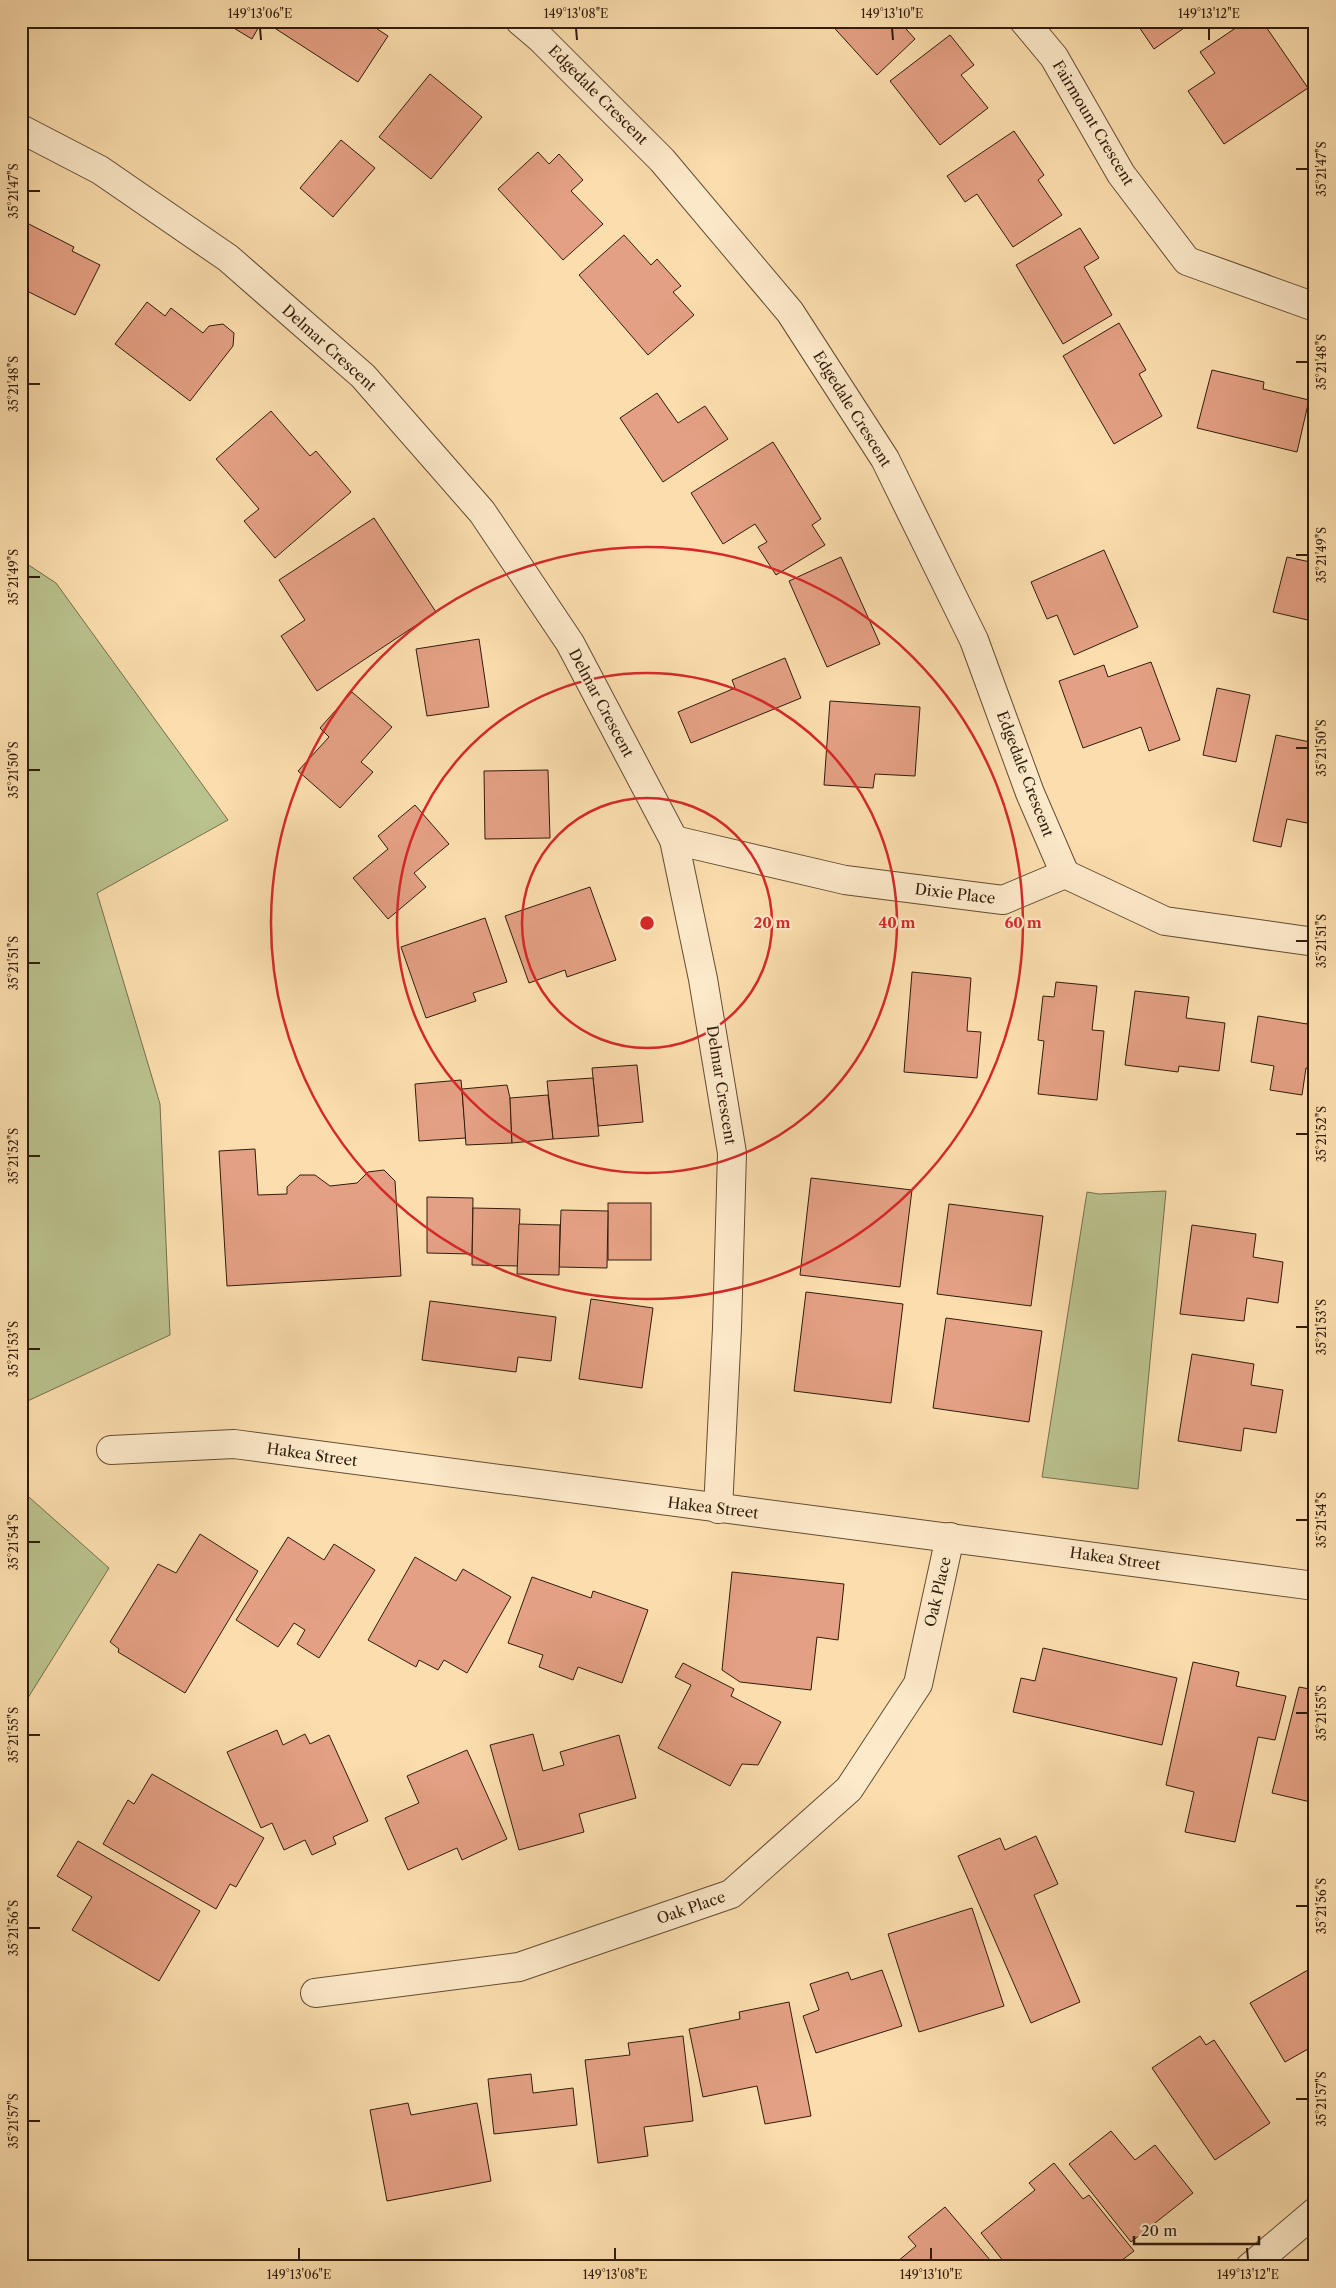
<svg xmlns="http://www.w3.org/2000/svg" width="1336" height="2288" font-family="'Libre Caslon Text',serif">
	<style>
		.green { fill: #bac28e; stroke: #756f4c }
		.building { fill: #e4a084; stroke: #301c0b }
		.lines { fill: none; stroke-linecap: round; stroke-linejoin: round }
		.street-casing { stroke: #634c34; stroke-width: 30 }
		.street { stroke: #fdeaca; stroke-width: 28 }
		.ticks { fill: none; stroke: #301c0b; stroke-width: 2 }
		.ring { fill: none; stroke: #d62828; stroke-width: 2.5 }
		.labels { text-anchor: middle; stroke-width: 4.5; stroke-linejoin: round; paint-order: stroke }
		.street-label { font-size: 15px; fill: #301c0b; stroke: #fdeaca }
		.centre { fill: #d62828; stroke: #fdeaca; stroke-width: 2.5 }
		.ring-label { font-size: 15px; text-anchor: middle; font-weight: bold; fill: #d62828; stroke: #fdeaca; stroke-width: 4.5; stroke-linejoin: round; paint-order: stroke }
		.neatline { fill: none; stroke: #301c0b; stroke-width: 2 }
		.ticks-label { font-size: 12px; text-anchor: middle; fill: #301c0b }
	</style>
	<rect width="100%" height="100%" fill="#fcdeae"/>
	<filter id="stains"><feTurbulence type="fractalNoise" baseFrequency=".004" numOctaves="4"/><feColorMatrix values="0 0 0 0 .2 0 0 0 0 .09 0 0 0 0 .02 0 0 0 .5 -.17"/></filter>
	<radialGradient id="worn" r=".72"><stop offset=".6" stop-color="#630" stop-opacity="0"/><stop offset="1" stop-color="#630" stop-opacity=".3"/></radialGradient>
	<g class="green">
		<polygon points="21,560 56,583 228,820 97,893 160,1104 170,1335 21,1404"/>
		<polygon points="1166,1191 1138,1489 1042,1477 1087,1192 1099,1194"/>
		<polygon points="21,1490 109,1568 21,1709"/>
	</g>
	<g class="building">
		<polygon points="222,21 262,21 252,39"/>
		<polygon points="277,21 365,21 388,36 358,82 273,27"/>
		<polygon points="603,21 618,21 611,29"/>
		<polygon points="828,21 899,21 915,39 877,75"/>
		<polygon points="1135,21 1194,21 1154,49"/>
		<polygon points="1246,21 1262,21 1308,88 1224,144 1188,91 1215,73 1200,52"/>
		<polygon points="950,35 974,65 961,75 988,108 940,145 890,81"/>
		<polygon points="430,74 482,117 431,179 379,137"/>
		<polygon points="1014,131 1044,175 1038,180 1062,215 1013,247 977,194 965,202 947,176"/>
		<polygon points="341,140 375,168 333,217 300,188"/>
		<polygon points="538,152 549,164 559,154 583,180 571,191 603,224 563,260 498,189"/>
		<polygon points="23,221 74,247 72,251 100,265 75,315 21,288 21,225"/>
		<polygon points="1080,228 1099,258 1084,267 1112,315 1063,344 1016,265"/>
		<polygon points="624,235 651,265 657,259 681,286 673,292 694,315 648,355 579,275"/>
		<polygon points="147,302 165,316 171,308 203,333 209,326 223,324 234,333 233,346 190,401 115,344"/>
		<polygon points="1119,323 1146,370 1139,374 1162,416 1114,444 1063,356"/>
		<polygon points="1212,370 1264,382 1263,389 1309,400 1297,452 1197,428"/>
		<polygon points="657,393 678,423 705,406 728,439 663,482 620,418"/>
		<polygon points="271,411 310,456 316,451 351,492 275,558 244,521 259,509 216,459"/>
		<polygon points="773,442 821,519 812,525 825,545 776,575 758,547 767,542 755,524 723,544 691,493"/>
		<polygon points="374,518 436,612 317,691 281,636 305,620 279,580"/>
		<polygon points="1104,550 1138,627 1074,655 1057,615 1047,619 1031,582"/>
		<polygon points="841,557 880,644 827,667 789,581"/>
		<polygon points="1287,557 1315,563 1315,609 1312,621 1273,612"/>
		<polygon points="479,639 489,707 427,716 416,649"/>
		<polygon points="785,658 801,698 691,743 678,712 735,688 732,680"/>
		<polygon points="1151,662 1180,740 1149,751 1141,727 1083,748 1059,681 1104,665 1108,677"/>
		<polygon points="1217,688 1250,695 1236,762 1203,755"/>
		<polygon points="352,692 392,727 361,762 373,772 340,808 298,771 329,737 320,728"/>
		<polygon points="830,701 920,707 915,776 875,774 873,788 824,785"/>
		<polygon points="1276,735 1315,743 1315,813 1312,824 1287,819 1281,847 1253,841"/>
		<polygon points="548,770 550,838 485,839 484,771"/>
		<polygon points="415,805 449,844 414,873 426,887 388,919 353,878 388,849 378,836"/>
		<polygon points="590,887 616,960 567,977 565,970 529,983 505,916"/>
		<polygon points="485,918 507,982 473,993 476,1001 426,1018 401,947"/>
		<polygon points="912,972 971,978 967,1031 981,1032 977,1078 904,1072"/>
		<polygon points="1056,982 1097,986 1092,1030 1104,1031 1097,1100 1038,1094 1044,1041 1038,1040 1043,996 1054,997"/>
		<polygon points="1135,991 1189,997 1186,1018 1225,1023 1219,1071 1179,1066 1178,1072 1125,1065"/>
		<polygon points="1309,1014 1315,1015 1315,1069 1306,1068 1302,1095 1270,1090 1274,1066 1251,1062 1258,1016 1307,1024"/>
		<polygon points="637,1065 643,1122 598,1126 592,1068"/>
		<polygon points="593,1078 599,1136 553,1139 547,1081"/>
		<polygon points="461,1080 466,1138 419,1141 415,1084"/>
		<polygon points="507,1085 510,1098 512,1143 466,1145 462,1089"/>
		<polygon points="548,1095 553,1139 512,1143 510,1098"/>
		<polygon points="255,1149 258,1195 287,1194 287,1187 300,1175 315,1175 330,1186 357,1183 368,1172 384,1170 395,1181 401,1276 227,1286 219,1151"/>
		<polygon points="811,1178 912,1190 900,1287 800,1275"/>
		<polygon points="427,1197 473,1198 472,1254 427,1253"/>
		<rect x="608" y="1203" width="43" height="57"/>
		<polygon points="949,1204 1043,1216 1031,1306 937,1294"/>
		<polygon points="473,1208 520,1209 518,1266 472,1265"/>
		<polygon points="561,1210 608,1211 607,1268 559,1267"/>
		<polygon points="519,1224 560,1225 559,1275 517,1274"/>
		<polygon points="1192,1225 1256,1234 1253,1257 1283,1262 1278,1303 1247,1298 1244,1321 1180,1314"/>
		<polygon points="806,1292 903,1304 891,1403 794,1391"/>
		<polygon points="591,1299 653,1308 642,1388 579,1379"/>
		<polygon points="430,1301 556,1317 551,1361 518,1357 516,1372 422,1360"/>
		<polygon points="946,1318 1042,1331 1029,1422 933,1408"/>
		<polygon points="1192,1354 1254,1364 1251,1385 1283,1390 1276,1433 1244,1428 1241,1451 1178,1441"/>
		<polygon points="200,1534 258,1571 185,1693 118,1652 119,1649 110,1642 158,1564 176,1573"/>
		<polygon points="288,1537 324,1560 334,1544 375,1570 319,1658 297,1644 305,1630 294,1623 278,1647 236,1620"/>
		<polygon points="415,1557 456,1581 463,1569 511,1597 467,1673 444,1660 438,1670 419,1660 416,1667 368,1640"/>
		<polygon points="732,1572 844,1584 838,1640 817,1637 811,1690 740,1682 722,1670"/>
		<polygon points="532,1577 591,1598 593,1591 648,1610 622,1683 578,1667 573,1680 539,1667 543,1655 508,1643"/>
		<polygon points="1043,1648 1177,1678 1162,1745 1013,1712 1021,1678 1035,1681"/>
		<polygon points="1193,1662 1239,1672 1236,1686 1286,1696 1275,1740 1258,1737 1235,1842 1185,1832 1194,1792 1166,1785"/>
		<polygon points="683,1663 734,1689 731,1696 781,1722 758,1765 742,1764 730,1786 658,1748 691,1685 675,1677"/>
		<polygon points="1299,1687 1315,1690 1315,1803 1272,1793"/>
		<polygon points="277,1730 283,1745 305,1734 310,1744 329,1735 368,1821 333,1837 336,1844 312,1855 305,1840 284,1850 272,1823 261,1828 227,1752"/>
		<polygon points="533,1734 543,1771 564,1765 560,1752 619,1735 636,1798 579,1814 584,1832 519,1850 490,1745"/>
		<polygon points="467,1750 507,1839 462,1860 457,1848 408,1870 385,1818 419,1803 407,1776"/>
		<polygon points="152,1774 264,1838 236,1887 230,1884 216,1909 103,1844 128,1800 134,1804"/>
		<polygon points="1036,1836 1058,1884 1034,1895 1080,2002 1031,2023 958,1856 1000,1838 1005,1850"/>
		<polygon points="78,1841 200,1911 159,1981 72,1930 92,1897 57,1876"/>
		<polygon points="972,1908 1004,2006 919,2032 888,1934"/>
		<polygon points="1315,1966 1315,2045 1285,2062 1250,2003"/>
		<polygon points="882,1970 902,2026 816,2053 803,2016 819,2010 810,1984 848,1972 851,1980"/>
		<polygon points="789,2002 811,2116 765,2124 757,2086 703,2097 689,2029 740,2019 739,2012"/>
		<polygon points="683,2036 693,2121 644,2127 648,2156 598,2163 585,2060 630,2055 628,2043"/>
		<polygon points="1200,2036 1206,2045 1214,2040 1270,2123 1215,2160 1152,2068"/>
		<polygon points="531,2074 533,2093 573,2088 577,2125 494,2134 488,2079"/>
		<polygon points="408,2103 411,2115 477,2103 491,2181 387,2201 370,2110"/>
		<polygon points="1111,2131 1135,2160 1155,2145 1193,2193 1131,2242 1069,2164"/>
		<polygon points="1054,2163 1083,2199 1089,2195 1134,2251 1113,2267 1008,2267 981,2233 1035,2190 1029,2183"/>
		<polygon points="945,2207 996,2267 891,2267 916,2246 908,2237"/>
	</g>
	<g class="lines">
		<defs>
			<g id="street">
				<polyline points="520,21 540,38 662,160 790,312 885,459 974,640 1030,793 1065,874"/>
				<polyline points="1024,21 1054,57 1121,174 1187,261 1315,307"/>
				<polyline points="21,129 100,170 228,258 363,376 482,512 570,643 674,840 703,979 732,1153 727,1328 718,1509"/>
				<polyline points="674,840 845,880 1003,900 1065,874 1165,921 1315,942"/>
				<polyline points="111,1450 234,1444 1315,1586"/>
				<polyline points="315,1993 519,1967 731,1894 849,1789 918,1684 950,1537"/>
				<polyline points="1250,2267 1315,2212"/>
			</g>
		</defs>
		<use href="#street" class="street-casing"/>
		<use href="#street" class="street"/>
	</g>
	<path class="ticks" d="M 260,28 L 261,40M 576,28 L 577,40M 892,28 L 893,40M 1209,28 L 1209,40M 1296,169 L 1308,169M 28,191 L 40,191M 1296,362 L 1308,362M 28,384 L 40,384M 1296,555 L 1308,555M 28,577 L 40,577M 1296,748 L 1308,748M 28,770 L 40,770M 1296,941 L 1308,941M 28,963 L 40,963M 1296,1134 L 1308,1134M 28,1156 L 40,1156M 1296,1327 L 1308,1327M 28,1349 L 40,1349M 1296,1520 L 1308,1520M 28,1542 L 40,1542M 1296,1713 L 1308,1713M 28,1735 L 40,1735M 1296,1906 L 1308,1906M 28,1928 L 40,1928M 1296,2099 L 1308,2099M 28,2121 L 40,2121M 299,2248 L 299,2260M 615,2248 L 615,2260M 931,2248 L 931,2260M 1247,2248 L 1248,2260"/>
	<g class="ring">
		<circle cx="647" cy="923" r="125"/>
		<circle cx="647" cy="923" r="250"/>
		<circle cx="647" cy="923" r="376"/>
	</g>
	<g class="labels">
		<g class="street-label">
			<text transform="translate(598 95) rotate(45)" y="5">Edgedale Crescent</text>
			<text transform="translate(1093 123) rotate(59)" y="5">Fairmount Crescent</text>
			<text transform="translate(329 348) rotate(42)" y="5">Delmar Crescent</text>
			<text transform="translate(852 409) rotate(58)" y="5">Edgedale Crescent</text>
			<text transform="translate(601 703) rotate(62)" y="5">Delmar Crescent</text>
			<text transform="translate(1025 774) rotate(69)" y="5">Edgedale Crescent</text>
			<text transform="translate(955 894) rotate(7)" y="5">Dixie Place</text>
			<text transform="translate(721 1085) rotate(81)" y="5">Delmar Crescent</text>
			<text transform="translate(312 1455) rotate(8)" y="5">Hakea Street</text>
			<text transform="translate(713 1508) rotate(7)" y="5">Hakea Street</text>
			<text transform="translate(1115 1559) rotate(8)" y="5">Hakea Street</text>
			<text transform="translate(938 1592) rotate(-77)" y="5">Oak Place</text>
			<text transform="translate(691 1908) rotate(-19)" y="5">Oak Place</text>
		</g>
	</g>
	<circle cx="647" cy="923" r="8" class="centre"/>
	<g class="ring-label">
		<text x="772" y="928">20 m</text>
		<text x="897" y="928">40 m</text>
		<text x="1023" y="928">60 m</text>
	</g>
	<rect width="1336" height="2288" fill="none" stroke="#fcdeae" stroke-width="55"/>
	<path d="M1134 2236v8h125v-8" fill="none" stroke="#301c0b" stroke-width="2.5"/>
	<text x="1141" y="2236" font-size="15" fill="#301c0b" stroke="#fdeaca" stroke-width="4" paint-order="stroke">20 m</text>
	<rect x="28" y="28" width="1280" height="2232" class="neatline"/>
	<g class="ticks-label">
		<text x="260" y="18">149°13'06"E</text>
		<text x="576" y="18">149°13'08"E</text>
		<text x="892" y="18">149°13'10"E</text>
		<text x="1209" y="18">149°13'12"E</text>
		<text transform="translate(1322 169) rotate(-90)" y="4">35°21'47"S</text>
		<text transform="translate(14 191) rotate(-90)" y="4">35°21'47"S</text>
		<text transform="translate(1322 362) rotate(-90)" y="4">35°21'48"S</text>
		<text transform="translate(14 384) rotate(-90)" y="4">35°21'48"S</text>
		<text transform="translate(1322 555) rotate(-90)" y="4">35°21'49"S</text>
		<text transform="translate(14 577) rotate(-90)" y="4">35°21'49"S</text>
		<text transform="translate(1322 748) rotate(-90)" y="4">35°21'50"S</text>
		<text transform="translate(14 770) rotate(-90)" y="4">35°21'50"S</text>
		<text transform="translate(1322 941) rotate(-90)" y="4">35°21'51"S</text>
		<text transform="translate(14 963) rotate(-90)" y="4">35°21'51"S</text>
		<text transform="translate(1322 1134) rotate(-90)" y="4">35°21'52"S</text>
		<text transform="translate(14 1156) rotate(-90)" y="4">35°21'52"S</text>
		<text transform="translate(1322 1327) rotate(-90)" y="4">35°21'53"S</text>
		<text transform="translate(14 1349) rotate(-90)" y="4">35°21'53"S</text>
		<text transform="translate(1322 1520) rotate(-90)" y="4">35°21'54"S</text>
		<text transform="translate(14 1542) rotate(-90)" y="4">35°21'54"S</text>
		<text transform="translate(1322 1713) rotate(-90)" y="4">35°21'55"S</text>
		<text transform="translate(14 1735) rotate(-90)" y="4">35°21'55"S</text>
		<text transform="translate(1322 1906) rotate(-90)" y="4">35°21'56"S</text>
		<text transform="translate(14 1928) rotate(-90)" y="4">35°21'56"S</text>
		<text transform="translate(1322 2099) rotate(-90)" y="4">35°21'57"S</text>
		<text transform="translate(14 2121) rotate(-90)" y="4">35°21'57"S</text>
		<text x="299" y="2279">149°13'06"E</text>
		<text x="615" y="2279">149°13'08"E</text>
		<text x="931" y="2279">149°13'10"E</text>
		<text x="1248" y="2279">149°13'12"E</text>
	</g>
	<rect width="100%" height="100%" filter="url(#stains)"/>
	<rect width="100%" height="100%" fill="url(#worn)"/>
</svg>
